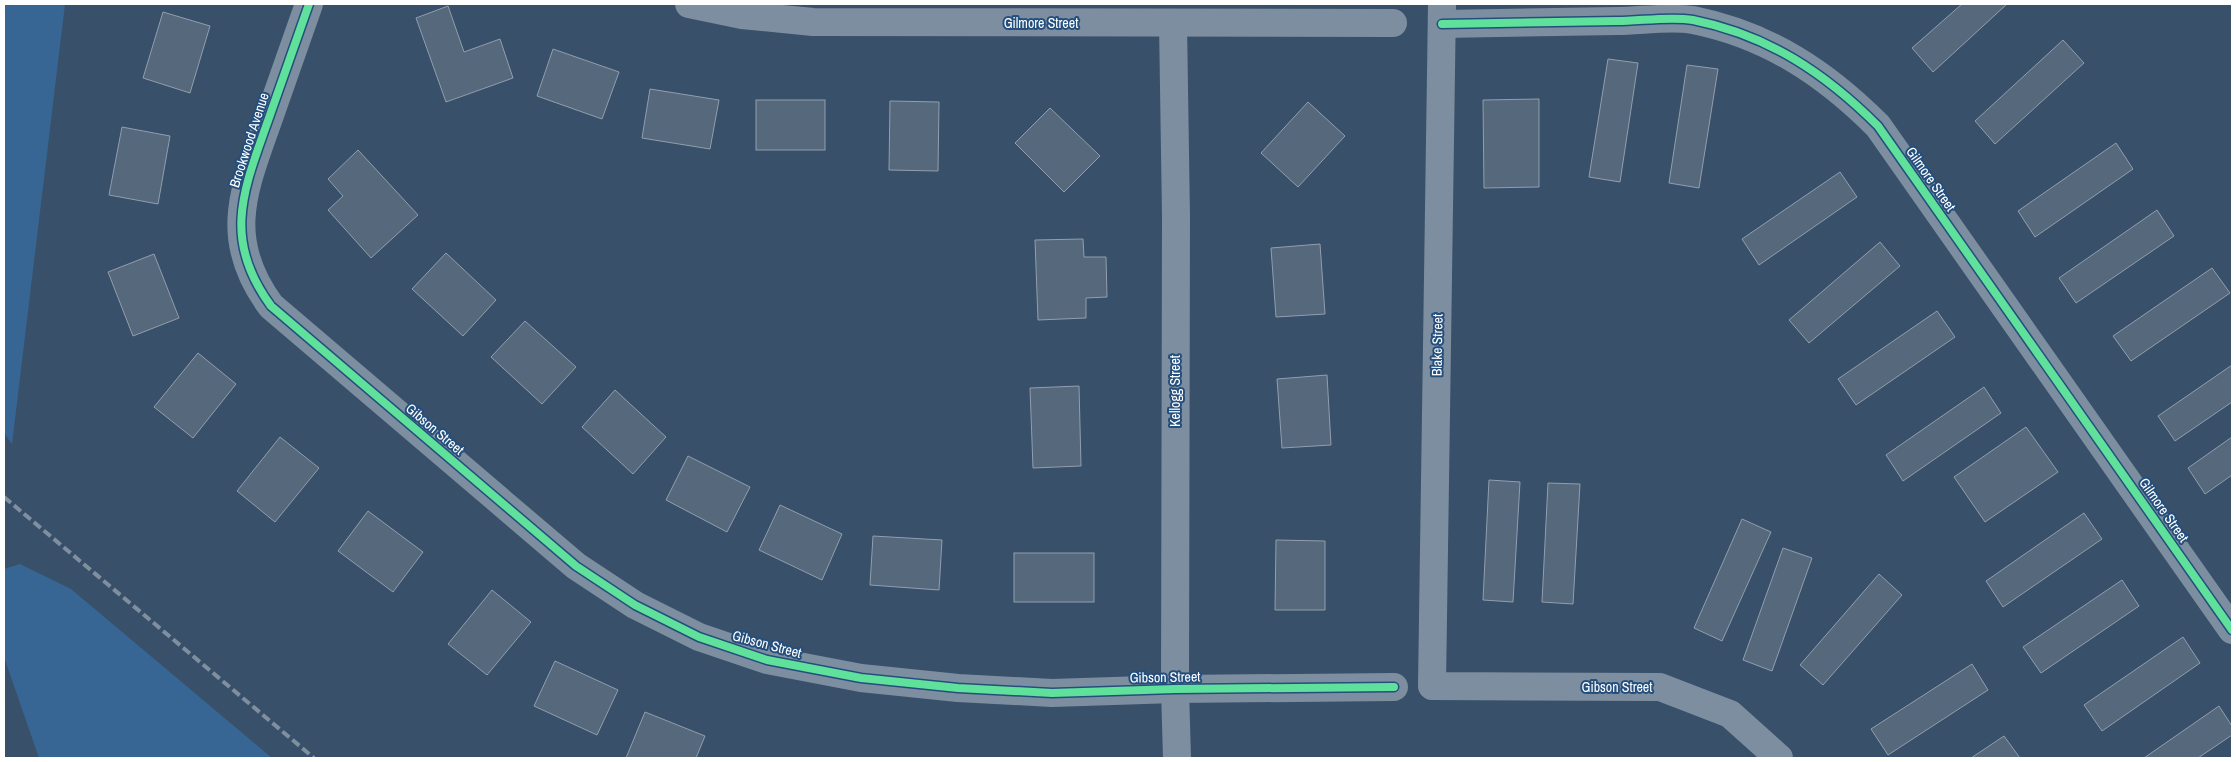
<svg xmlns="http://www.w3.org/2000/svg" width="2236" height="762" font-family="'Archivo Narrow',sans-serif">
	<style>
		.green { fill: #386694 }
		.building { fill: #55687c; stroke: #919fae }
		.lines { fill: none; stroke-linecap: round; stroke-linejoin: round }
		.minor { stroke: #7d8ea0; stroke-width: 28 }
		.rail { stroke: #7f8f9f; stroke-width: 4; stroke-dasharray: 9 4; stroke-linecap: butt }
		.cycleway-casing { stroke: #244f7d; stroke-width: 11 }
		.cycleway { stroke: #60e19b; stroke-width: 8 }
		.labels { text-anchor: middle; stroke-width: 4; stroke-linejoin: round; paint-order: stroke }
		.street-label { font-size: 14px; fill: #fff; stroke: #244f7d }
	</style>
	<rect width="100%" height="100%" fill="#385069"/>
	<g class="green">
		<polygon points="4,4 65,4 12,444 4,433"/>
		<polygon points="20,564 71,589 272,758 39,758 4,657 4,569"/>
	</g>
	<g class="building">
		<polygon points="1962,4 2007,4 1933,72 1912,48"/>
		<polygon points="448,6 464,52 500,39 513,78 446,102 416,18"/>
		<polygon points="163,12 210,26 190,93 143,78"/>
		<polygon points="2063,40 2084,63 1995,144 1975,121"/>
		<polygon points="553,49 619,72 602,119 537,96"/>
		<polygon points="1608,59 1638,63 1620,182 1589,177"/>
		<polygon points="1687,65 1718,69 1699,188 1669,183"/>
		<polygon points="650,89 719,100 710,149 642,138"/>
		<polygon points="1539,99 1539,187 1484,188 1483,100"/>
		<rect x="756" y="100" width="69" height="50"/>
		<polygon points="890,101 939,102 938,171 889,170"/>
		<polygon points="1308,102 1345,136 1298,187 1261,153"/>
		<polygon points="1050,108 1100,156 1064,192 1015,143"/>
		<polygon points="122,127 170,136 158,204 109,195"/>
		<polygon points="2116,143 2133,169 2035,237 2018,211"/>
		<polygon points="358,150 418,215 371,258 328,210 343,196 328,179"/>
		<polygon points="1840,172 1857,197 1759,265 1742,239"/>
		<polygon points="2157,210 2174,236 2076,303 2059,278"/>
		<polygon points="1083,239 1084,257 1106,257 1107,297 1086,298 1086,318 1038,320 1035,240"/>
		<polygon points="1880,242 1900,266 1809,343 1789,320"/>
		<polygon points="1320,244 1325,314 1276,317 1271,248"/>
		<polygon points="446,253 496,300 463,336 412,289"/>
		<polygon points="154,254 179,318 133,336 108,272"/>
		<polygon points="2212,268 2230,293 2131,361 2113,336"/>
		<polygon points="1937,311 1955,337 1856,405 1838,379"/>
		<polygon points="525,321 576,367 542,404 491,357"/>
		<polygon points="198,353 236,384 193,438 154,407"/>
		<polygon points="2232,365 2232,402 2175,441 2158,416"/>
		<polygon points="1327,375 1331,445 1282,448 1277,379"/>
		<polygon points="1079,386 1081,466 1033,468 1030,388"/>
		<polygon points="1984,387 2001,413 1903,481 1886,455"/>
		<polygon points="615,390 666,437 633,474 582,427"/>
		<polygon points="2026,427 2058,472 1985,522 1954,477"/>
		<polygon points="280,437 319,468 275,522 237,491"/>
		<polygon points="2232,437 2232,475 2205,494 2188,468"/>
		<polygon points="688,456 750,487 727,532 666,500"/>
		<polygon points="1489,480 1520,482 1513,602 1483,600"/>
		<polygon points="1548,483 1580,484 1573,604 1542,602"/>
		<polygon points="780,505 842,534 822,580 759,550"/>
		<polygon points="368,511 423,552 393,592 338,551"/>
		<polygon points="2084,513 2102,539 2003,607 1986,581"/>
		<polygon points="1742,519 1771,532 1722,641 1694,628"/>
		<polygon points="873,536 942,540 939,590 870,585"/>
		<polygon points="1276,540 1325,541 1325,610 1275,610"/>
		<polygon points="1783,548 1812,558 1772,671 1743,660"/>
		<rect x="1014" y="553" width="80" height="49"/>
		<polygon points="1879,574 1902,595 1823,685 1800,665"/>
		<polygon points="2122,580 2139,606 2041,673 2023,647"/>
		<polygon points="492,590 531,622 487,675 448,644"/>
		<polygon points="2183,637 2200,663 2102,731 2084,705"/>
		<polygon points="555,661 618,690 597,735 534,706"/>
		<polygon points="1972,664 1988,690 1888,755 1871,729"/>
		<polygon points="2219,706 2232,726 2232,735 2198,758 2144,758"/>
		<polygon points="645,712 705,736 696,758 626,758"/>
		<polygon points="2004,736 2020,758 1971,758"/>
	</g>
	<g class="lines">
		<g class="minor">
			<path d="M 309,4 C 296,41 283,78 270,115 C 245,187 220,237 271,306 L 576,566 L 635,605 L 699,637 L 767,660 L 861,678 L 958,688 L 1052,693 L 1175,689 L 1394,687"/>
			<polyline points="689,4 742,15 813,22 1393,23"/>
			<polyline points="1442,4 1432,686 1660,687 1730,714 1779,758"/>
			<polyline points="1173,23 1176,217 1175,689 1177,758"/>
			<path d="M 1442,24 C 1500,23 1558,22 1617,21 C 1640,21 1671,16 1693,20 C 1768,35 1825,73 1878,126 L 2232,630"/>
		</g>
		<polyline class="rail" points="4,497 314,758"/>
		<defs>
			<g id="cycleway">
				<path d="M 309,4 C 296,41 283,78 270,115 C 245,187 220,237 271,306 L 576,566 L 635,605 L 699,637 L 767,660 L 861,678 L 958,688 L 1052,693 L 1175,689 L 1394,687"/>
				<path d="M 1442,24 C 1500,23 1558,22 1617,21 C 1640,21 1671,16 1693,20 C 1768,35 1825,73 1878,126 L 2232,630"/>
			</g>
		</defs>
		<use href="#cycleway" class="cycleway-casing"/>
		<use href="#cycleway" class="cycleway"/>
	</g>
	<g class="labels">
		<g class="street-label">
			<text x="1041" y="28">Gilmore Street</text>
			<text transform="translate(249 140) rotate(-72)" y="5">Brookwood Avenue</text>
			<text transform="translate(1931 179) rotate(55)" y="5">Gilmore Street</text>
			<text transform="translate(1437 345) rotate(-89)" y="5">Blake Street</text>
			<text transform="translate(1175 391) rotate(-90)" y="5">Kellogg Street</text>
			<text transform="translate(435 429) rotate(40)" y="5">Gibson Street</text>
			<text transform="translate(2164 510) rotate(55)" y="5">Gilmore Street</text>
			<text transform="translate(767 644) rotate(15)" y="5">Gibson Street</text>
			<text transform="translate(1165 677) rotate(-1)" y="5">Gibson Street</text>
			<text x="1617" y="692">Gibson Street</text>
		</g>
	</g>
	<rect width="2236" height="762" fill="none" stroke="#ffffff" stroke-width="10"/>
</svg>
